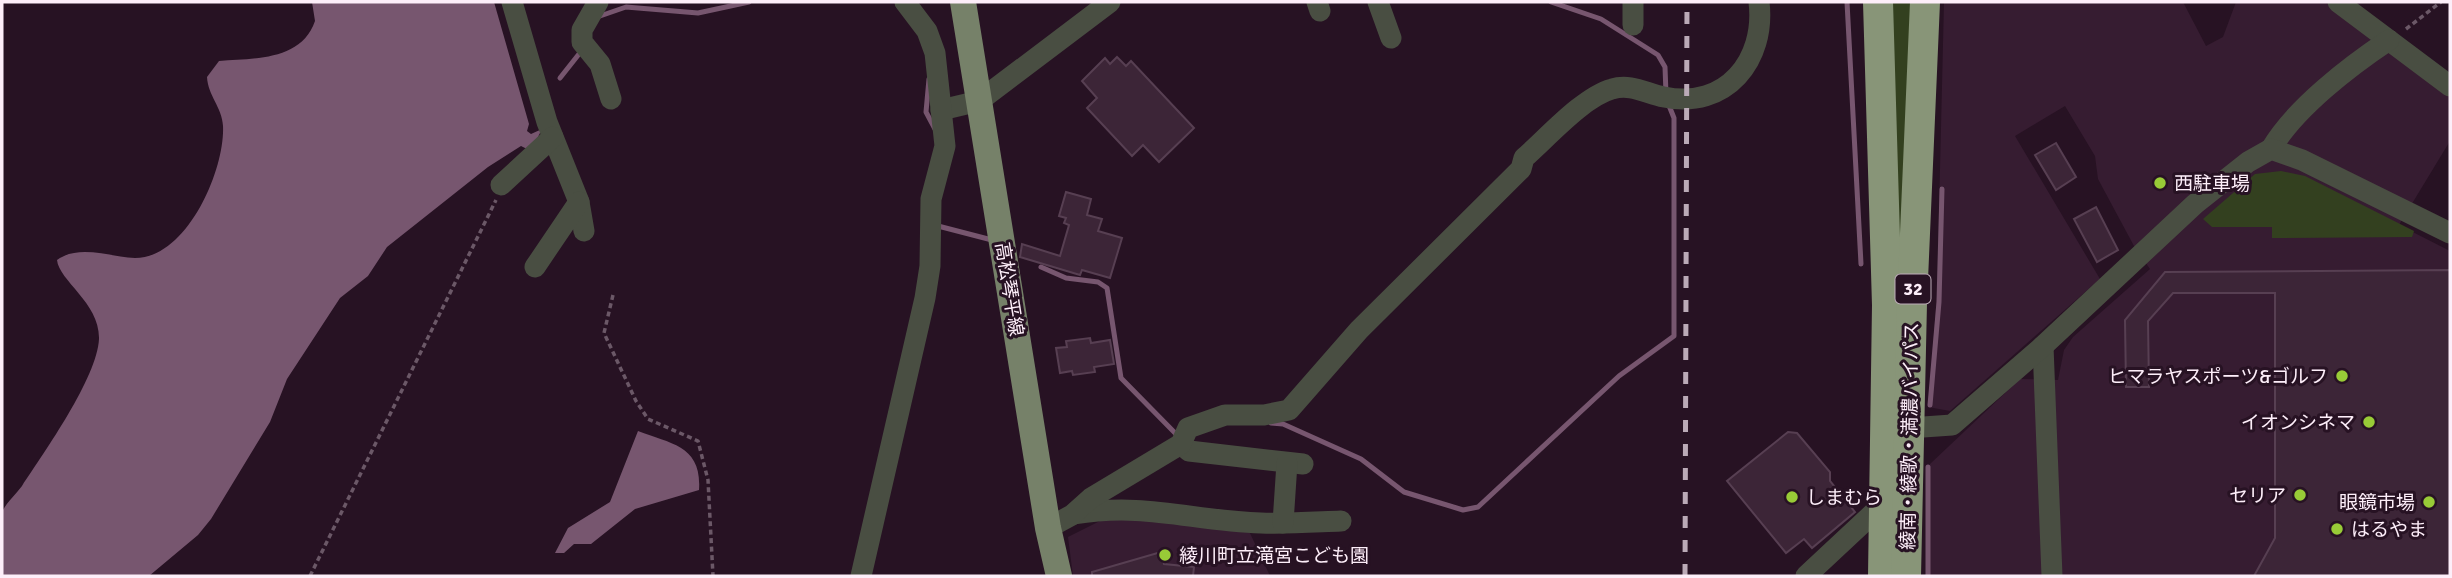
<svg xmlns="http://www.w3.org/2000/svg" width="2452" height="578" font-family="Signika,'Noto Sans JP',sans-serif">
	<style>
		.built { fill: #361c31 }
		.green { fill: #33401f }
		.water { fill: #77566f }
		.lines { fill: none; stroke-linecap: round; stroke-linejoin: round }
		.stream { stroke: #77566f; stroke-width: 5 }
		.building { fill: #3c2537; stroke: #573f52; stroke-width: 2 }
		.path { stroke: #6b5867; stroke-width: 3.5; stroke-dasharray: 5 3.5; stroke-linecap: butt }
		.minor { stroke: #494e42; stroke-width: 21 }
		.major { stroke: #768169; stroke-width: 26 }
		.highway { stroke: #889578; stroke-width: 30 }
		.rail { stroke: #bbaab7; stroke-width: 5; stroke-dasharray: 12 12; stroke-linecap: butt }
		.poi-dot { fill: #98cb37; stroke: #271223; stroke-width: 2.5 }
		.labels { text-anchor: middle; stroke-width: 6; stroke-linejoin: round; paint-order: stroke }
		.shield { fill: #271223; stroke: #bdacb9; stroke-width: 2 }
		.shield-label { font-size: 18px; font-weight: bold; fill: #fdeef9 }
		.poi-label { font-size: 19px; fill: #fdeef9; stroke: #271223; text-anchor: start }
		.street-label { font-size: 19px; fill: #fdeef9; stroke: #271223 }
	</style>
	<rect width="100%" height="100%" fill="#271223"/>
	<g class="built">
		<polygon points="1944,2 2183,2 2206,46 2223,37 2236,2 2325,2 2450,94 2450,141 2399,225 2450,251 2450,576 1930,576 1930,464 2020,379 2058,380 2064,350 2073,337 2150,269 2134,246 2098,179 2095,156 2065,106 2015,136 2100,279 1950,411 1928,407 1937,295"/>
		<polygon points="1104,519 1146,520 1249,531 1270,576 1073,576 1068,537"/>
	</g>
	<g class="green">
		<polygon points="1887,2 1915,2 1899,414"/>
		<polygon points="2281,171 2305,176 2414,231 2412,237 2272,238 2272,227 2212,227 2203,219 2255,174"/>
	</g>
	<g class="water">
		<path d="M 312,2 L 494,2 L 529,124 L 527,131 L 531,134 L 542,129 L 531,151 L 521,146 L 488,167 L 387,247 L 368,276 L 340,298 L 287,379 L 270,422 L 211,519 L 198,535 L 149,576 L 2,576 C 2,561 0,524 2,512 C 6,503 16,494 22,486 C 45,451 97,378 99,339 C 100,303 59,281 57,260 C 79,244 110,257 135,258 C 187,258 225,170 223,126 C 222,107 208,96 207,77 L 219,61 C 255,58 301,61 315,21 Z"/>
		<path d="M 638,431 C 672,444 702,446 699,490 L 635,509 L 591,544 L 574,544 L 564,553 L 555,553 L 568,528 L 610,502 Z"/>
	</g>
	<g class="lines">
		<g class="stream">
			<polyline points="1551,2 1601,19 1658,55 1665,67 1666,94"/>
			<polyline points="1847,2 1861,264"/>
			<polyline points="600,16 626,7 698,13 749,2"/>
			<polyline points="560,78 579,54"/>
			<polyline points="929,79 926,112 935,129"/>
			<polyline points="938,222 938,226 992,240"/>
			<polyline points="1041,267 1066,278 1098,282 1107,288 1121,378 1176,434"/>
			<polyline points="1930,405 1939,302 1942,189"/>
			<polyline points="1271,423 1283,424 1361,459 1404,492 1463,510 1478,507 1619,376 1674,336 1674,118 1668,103"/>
			<polyline points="1928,576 1928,467"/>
		</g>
	</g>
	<g class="building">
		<polygon points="1117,57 1126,66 1131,61 1194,128 1159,162 1143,145 1132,156 1087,108 1097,98 1082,81 1105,58 1110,64"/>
		<polygon points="2056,143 2076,177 2056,190 2035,155"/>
		<polygon points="1066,192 1091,199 1087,215 1102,219 1098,231 1122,238 1110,278 1082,270 1080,275 1020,257 1022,244 1060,256 1069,225 1064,223 1066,218 1059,216"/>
		<polygon points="2096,207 2118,250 2097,262 2074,219"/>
		<polygon points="2450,270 2450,576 2254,576 2275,538 2275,293 2173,293 2148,321 2149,387 2126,387 2125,320 2165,272"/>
		<polygon points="1090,338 1091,343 1110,340 1114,364 1094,367 1095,372 1073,375 1072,371 1060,373 1056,348 1067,347 1066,341"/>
		<polygon points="1788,432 1797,433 1830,472 1830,481 1855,512 1812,548 1804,539 1786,553 1727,481"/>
		<polygon points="1161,552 1164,564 1194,567 1193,576 1092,576 1092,572"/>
	</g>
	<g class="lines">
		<g class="path">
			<polyline points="2406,29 2441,2"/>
			<polyline points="613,295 604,333 636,401 648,419 698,441 708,480 713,576"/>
			<polyline points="310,576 496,200"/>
		</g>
		<g class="minor">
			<polyline points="512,2 547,122 579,202 584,231"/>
			<polyline points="598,2 582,30 582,42 600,64 611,99"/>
			<polyline points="1317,2 1320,11"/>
			<polyline points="1378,2 1391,38"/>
			<polyline points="2338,2 2450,86"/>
			<polyline points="1633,25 1633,2"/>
			<polyline points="941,110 979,101 1110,2"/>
			<path d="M 2271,149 C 2295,108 2350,66 2389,40"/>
			<polyline points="501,185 553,137"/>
			<polyline points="535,267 579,202"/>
			<polyline points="2043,346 2052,576"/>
			<polyline points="1909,428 1952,425 2043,346 2195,204 2248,162 2271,149 2302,160 2450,233"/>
			<polyline points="1181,444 1189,451 1303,464"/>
			<path d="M 1074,514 C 1145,502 1193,521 1261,523 C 1287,524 1315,522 1341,521"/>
			<polyline points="1283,523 1287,463"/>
			<path d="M 1048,528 L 1072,515 L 1091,498 L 1181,444 L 1188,428 L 1225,415 L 1264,415 L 1289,410 L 1359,330 L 1521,169 L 1524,158 C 1547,138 1583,97 1612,89 C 1631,83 1647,94 1664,97 C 1726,110 1766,60 1759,2"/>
			<polyline points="861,576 925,298 930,266 931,199 945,146 935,53 927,31 905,2"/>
			<polyline points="1806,576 1883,504"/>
		</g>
		<polyline class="major" points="963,2 1048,528 1059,576"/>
		<g class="highway">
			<polyline points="1878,2 1887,305 1883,576"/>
			<polyline points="1906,576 1912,303 1925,2"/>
		</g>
		<polyline class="rail" points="1685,576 1687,2"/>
	</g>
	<g class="poi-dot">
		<circle cx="2160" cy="183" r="7"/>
		<circle cx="2342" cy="376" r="7"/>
		<circle cx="2369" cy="422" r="7"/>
		<circle cx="2300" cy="495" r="7"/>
		<circle cx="1792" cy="497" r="7"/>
		<circle cx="2429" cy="502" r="7"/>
		<circle cx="2337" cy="529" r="7"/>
		<circle cx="1165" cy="555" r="7"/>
	</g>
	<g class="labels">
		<rect class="shield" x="1895.5" y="274.5" width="35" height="29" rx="5"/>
		<g class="shield-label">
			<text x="1913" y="295">32</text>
		</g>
		<g class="poi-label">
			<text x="2174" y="190">西駐車場</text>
			<text x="2328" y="383" text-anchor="end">ヒマラヤスポーツ&amp;ゴルフ</text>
			<text x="2355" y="429" text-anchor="end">イオンシネマ</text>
			<text x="2286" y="502" text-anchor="end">セリア</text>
			<text x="1806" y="504">しまむら</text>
			<text x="2415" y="509" text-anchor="end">眼鏡市場</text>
			<text x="2351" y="536">はるやま</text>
			<text x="1179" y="562">綾川町立滝宮こども園</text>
		</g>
		<g class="street-label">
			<text transform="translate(1010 289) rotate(81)" y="7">高松琴平線</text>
			<text transform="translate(1909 436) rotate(-89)" y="7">綾南・綾歌・満濃バイパス</text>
		</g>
	</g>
	<rect width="2452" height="578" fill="none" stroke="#fdeef9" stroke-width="7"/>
</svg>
